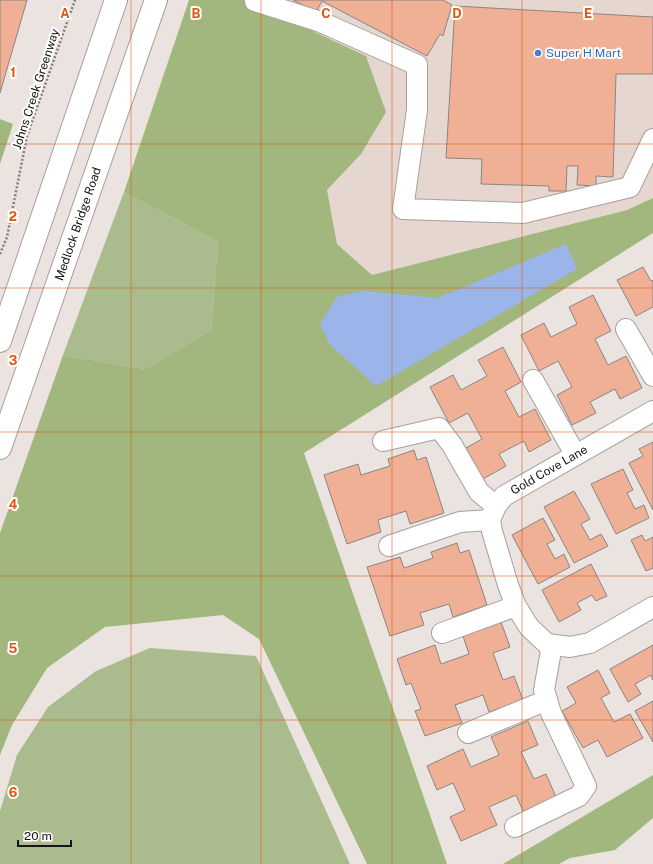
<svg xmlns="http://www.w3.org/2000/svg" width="653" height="864" font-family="'Public Sans',sans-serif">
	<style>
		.built { fill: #e5d6cf }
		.green { fill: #aabb8e }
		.forest { fill: #a1b77d }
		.water { fill: #9bb5eb }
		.building { fill: #efb095; stroke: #8b8582 }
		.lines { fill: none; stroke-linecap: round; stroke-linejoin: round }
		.minor-casing { stroke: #a7a09d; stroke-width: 22 }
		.highway-casing { stroke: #a7a09d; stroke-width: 24 }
		.path { stroke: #827d7b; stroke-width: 2.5; stroke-dasharray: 2 2; stroke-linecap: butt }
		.minor { stroke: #fff; stroke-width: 20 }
		.highway { stroke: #fff; stroke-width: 22 }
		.grid { fill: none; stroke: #de560c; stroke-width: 1; stroke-opacity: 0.55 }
		.shop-dot { fill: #3f7fe0; stroke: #fff; stroke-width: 1.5 }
		.labels { text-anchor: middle; stroke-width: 4; stroke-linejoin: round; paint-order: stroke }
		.shop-label { font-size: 12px; fill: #366cbe; stroke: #fff; text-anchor: start }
		.street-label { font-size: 12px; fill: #171514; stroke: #fff }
		.grid-label { font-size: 13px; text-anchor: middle; font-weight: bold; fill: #de560c; stroke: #fff; stroke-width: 4; stroke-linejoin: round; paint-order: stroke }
	</style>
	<rect width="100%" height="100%" fill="#eae3e0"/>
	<polygon class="built" points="246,0 653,0 653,198 627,210 372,275 337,244 327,190 361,154"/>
	<g class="green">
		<polygon points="124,192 218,242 211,330 145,369 63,355"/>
		<polygon points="150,648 256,656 350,864 0,864 0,811 17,755 48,707 96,671"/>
	</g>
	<g class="forest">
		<polygon points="189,0 246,0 366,56 386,112 361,154 327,190 337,244 372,275 627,210 653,198 653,233 304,453 447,864 367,864 259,639 223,615 105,627 47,668 12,725 0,755 0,533 63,355 145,369 211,330 218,242 124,192"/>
		<polygon points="0,119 13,124 0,164"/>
		<polygon points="653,775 653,818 615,850 570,858 559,864 503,864"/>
	</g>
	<polygon class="water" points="566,244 577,269 376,386 330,345 320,324 337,297 364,291 438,298"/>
	<g class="building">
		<polygon points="0,0 27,0 0,93"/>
		<polygon points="293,0 443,0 452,5 443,36 440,34 427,56 322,1 316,12"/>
		<polygon points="455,6 653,17 653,74 616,74 613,177 596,176 596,186 577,185 578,166 567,166 566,191 549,191 549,186 481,184 482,159 446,158"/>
		<polygon points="643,267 651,281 653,280 653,307 636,316 617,280"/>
		<polygon points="593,295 611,331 595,339 608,365 626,356 642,388 620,399 615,389 590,402 596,413 572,425 557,395 572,387 558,361 539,371 521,335 544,323 551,337 577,324 569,307"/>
		<polygon points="503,347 521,382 505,391 519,417 535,409 551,440 529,452 524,441 499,454 506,466 483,479 466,448 482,439 468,413 449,423 430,387 453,375 461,390 487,376 478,360"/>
		<polygon points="653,442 653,510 629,463 643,456 639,449"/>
		<polygon points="414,450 417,460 426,457 444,513 410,524 406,511 378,520 381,532 347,544 324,475 358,464 361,475 390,466 388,459"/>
		<polygon points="623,469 633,490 627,493 635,509 644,505 649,518 616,534 591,484"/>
		<polygon points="574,491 590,519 581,524 590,540 601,534 608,546 574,563 544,507"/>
		<polygon points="543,518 555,540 547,544 555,559 564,554 570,567 538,584 512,535"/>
		<polygon points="642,535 645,541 653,537 653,568 646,571 631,540"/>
		<polygon points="457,543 460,553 469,550 487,605 453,617 449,604 420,613 424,625 390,636 367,567 400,557 404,568 433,558 431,552"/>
		<polygon points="591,564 607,596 596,601 592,595 577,603 581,610 559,622 542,590"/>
		<polygon points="501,622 510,647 493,653 503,680 514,676 523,700 489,712 483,695 455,705 462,723 425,736 415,711 421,709 411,683 406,685 397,659 435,645 441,664 469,654 463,636"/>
		<polygon points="653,645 653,680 651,675 635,684 641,694 628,702 610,669"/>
		<polygon points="598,670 610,693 601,698 614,722 630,714 643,738 607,757 598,740 583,748 562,711 576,703 567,687"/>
		<polygon points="653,701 653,742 635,711"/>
		<polygon points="528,721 538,745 521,752 534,779 546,774 556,797 523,811 516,795 489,807 497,825 461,841 450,817 465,810 453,783 437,790 427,766 463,749 471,767 499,755 491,737"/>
	</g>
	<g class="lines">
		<defs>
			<g id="minor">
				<polyline points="255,0 255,1 321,22 417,65 417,110 403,209 523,213 630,187 653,139"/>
				<polyline points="626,329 653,376"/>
				<polyline points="533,380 575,454"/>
				<polyline points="653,411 504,496 496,506 490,520 492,531 508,585 516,606 529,627 547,644 570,647 590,643 653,607"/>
				<polyline points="383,441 439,428 452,445 479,492 496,506"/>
				<polyline points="389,546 460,522 490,520"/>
				<polyline points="442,633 516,606"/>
				<polyline points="468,733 547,700"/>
				<polyline points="515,827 579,796 586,786 551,713 544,690 552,645"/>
			</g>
			<g id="highway">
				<polyline points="0,341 116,0"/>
				<polyline points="0,448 156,0"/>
			</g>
		</defs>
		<use href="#minor" class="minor-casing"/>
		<use href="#highway" class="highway-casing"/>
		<polyline class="path" points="0,254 7,237 27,136 75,0"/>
		<use href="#minor" class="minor"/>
		<use href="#highway" class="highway"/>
	</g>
	<path class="grid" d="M 131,0 L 131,864M 261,0 L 261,864M 392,0 L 392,864M 522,0 L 522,864M 0,144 L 653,144M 0,288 L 653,288M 0,432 L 653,432M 0,576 L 653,576M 0,720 L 653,720"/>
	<circle class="shop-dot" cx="538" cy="53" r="4"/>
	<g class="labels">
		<g class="shop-label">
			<text x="546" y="57">Super H Mart</text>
		</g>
		<g class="street-label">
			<text transform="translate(36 89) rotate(-72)" y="4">Johns Creek Greenway</text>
			<text transform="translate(78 224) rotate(-71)" y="4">Medlock Bridge Road</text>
			<text transform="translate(549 470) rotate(-30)" y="4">Gold Cove Lane</text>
		</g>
	</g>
	<g class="grid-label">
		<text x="65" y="18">A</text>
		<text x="196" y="18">B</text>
		<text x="326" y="18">C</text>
		<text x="457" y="18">D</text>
		<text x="588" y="18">E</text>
		<text x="13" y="77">1</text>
		<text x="13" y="221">2</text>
		<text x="13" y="365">3</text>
		<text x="13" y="509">4</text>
		<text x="13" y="653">5</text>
		<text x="13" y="797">6</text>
	</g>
	<path d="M18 840v6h53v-6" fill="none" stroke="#171514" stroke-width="2"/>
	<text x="24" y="840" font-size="12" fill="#171514" stroke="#ffffff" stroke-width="3" paint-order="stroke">20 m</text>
</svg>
